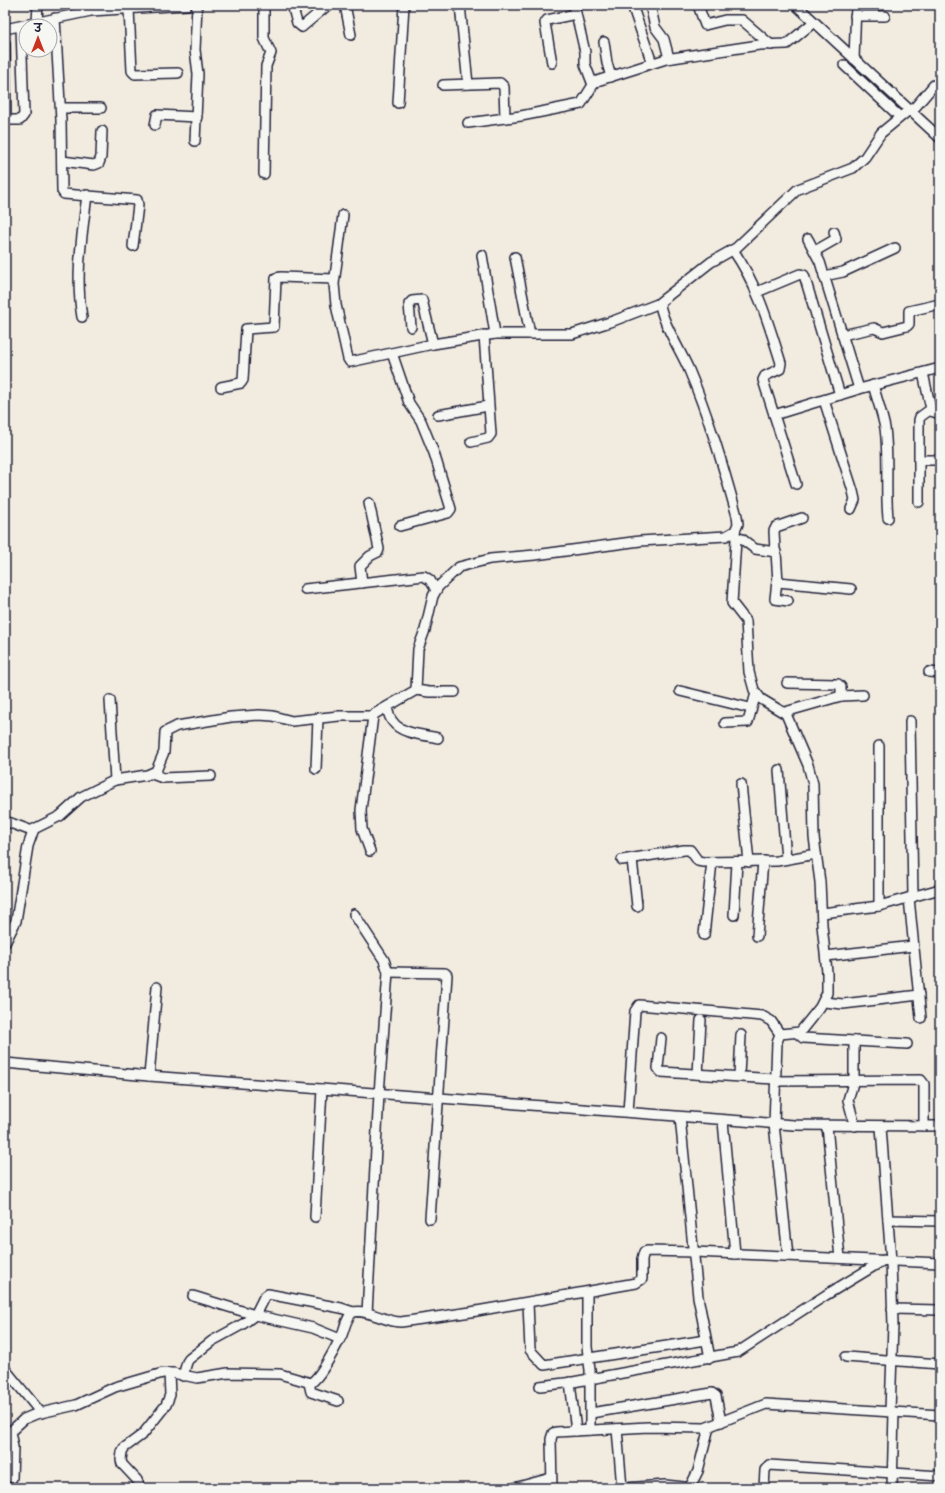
<svg xmlns="http://www.w3.org/2000/svg" width="945" height="1493" font-family="Sriracha,'Playpen Sans Deva',sans-serif">
	<style>
		.lines { fill: none; stroke-linecap: round; stroke-linejoin: round }
		.minor-casing { stroke: #22223b; stroke-width: 12 }
		.minor { stroke: #f6f6f2; stroke-width: 9 }
	</style>
	<rect width="100%" height="100%" fill="#f2ece0"/>
	<filter id="ink" filterUnits="userSpaceOnUse"><feTurbulence type="fractalNoise" baseFrequency=".025" numOctaves="2"/><feDisplacementMap in="SourceGraphic" scale="8" xChannelSelector="R" yChannelSelector="G"/><feConvolveMatrix kernelMatrix="1 2 1 2 8 2 1 2 1" color-interpolation-filters="sRGB"/></filter>
	<g filter="url(#ink)">
		<g class="lines">
			<defs>
				<g id="minor">
					<polyline points="264,5 264,38 271,53 266,66 264,174"/>
					<polyline points="292,5 297,23 302,27 328,5"/>
					<polyline points="345,5 351,35"/>
					<polyline points="460,5 468,84"/>
					<polyline points="574,5 585,52 585,64 593,85"/>
					<polyline points="632,5 652,63"/>
					<polyline points="650,5 655,27 664,39 669,58"/>
					<polyline points="698,5 705,25 725,20 742,20 771,45"/>
					<polyline points="796,5 940,138"/>
					<polyline points="129,9 132,71 135,74 178,73"/>
					<polyline points="855,16 885,16"/>
					<polyline points="55,18 61,120 62,191 64,194 137,200 138,205 133,246"/>
					<polyline points="37,22 38,5"/>
					<polyline points="5,29 91,11 187,5"/>
					<polyline points="604,42 607,63 611,77"/>
					<polyline points="5,43 6,117 10,120 20,120 24,115 21,27"/>
					<polyline points="854,59 856,5"/>
					<polyline points="552,63 545,23 547,20 576,14"/>
					<polyline points="844,65 900,117"/>
					<polyline points="443,85 500,83 504,87 505,118"/>
					<polyline points="398,103 404,5"/>
					<polyline points="61,108 101,108"/>
					<polyline points="911,112 934,85"/>
					<polyline points="468,123 521,116 581,104 593,85 597,81 666,59 759,45 787,44 814,22"/>
					<polyline points="155,125 157,115 197,117"/>
					<polyline points="195,141 198,74 195,50 197,5"/>
					<polyline points="62,161 94,165 99,163 101,157 102,131"/>
					<polyline points="343,215 334,284 336,305 348,359 350,362 433,344 495,334 572,334 613,321 660,303"/>
					<polyline points="808,239 820,262 859,389"/>
					<path d="M 733,250 C 758,286 768,322 781,363 L 780,369 L 765,376 L 763,380 L 796,484"/>
					<polyline points="815,251 836,239 834,232"/>
					<polyline points="482,255 495,334"/>
					<polyline points="515,257 530,334"/>
					<polyline points="824,276 843,272 895,248"/>
					<polyline points="757,292 800,274 804,275 840,395"/>
					<path d="M 82,317 C 75,276 82,236 87,195"/>
					<polyline points="411,327 409,304 412,301 422,300 433,344"/>
					<polyline points="842,335 874,328 883,332 907,326 909,324 909,311 940,304"/>
					<polyline points="392,353 409,403 421,421 434,453 451,509 448,513 400,526"/>
					<path d="M 873,385 C 877,399 882,413 885,428 C 889,458 885,488 888,518"/>
					<polyline points="221,387 241,383 243,380 246,329 274,327 276,278 281,277 334,279"/>
					<polyline points="824,400 853,491 855,500 851,509"/>
					<polyline points="931,411 940,414"/>
					<polyline points="438,415 488,406"/>
					<polyline points="774,415 859,389 940,368"/>
					<polyline points="471,442 488,438 491,434 484,335"/>
					<polyline points="919,460 940,460"/>
					<polyline points="919,502 919,420 920,417 931,409 923,373"/>
					<polyline points="735,532 736,540 732,603 746,621 749,672 754,690 761,699 786,714 808,765 813,784 814,837 820,882 822,925 827,972 827,993 820,1007 800,1032 780,1034 777,1042 774,1124 788,1256"/>
					<polyline points="736,537 742,539 755,549 776,552 778,582 851,589"/>
					<polyline points="775,551 774,531 776,527 802,518"/>
					<polyline points="777,581 775,599 788,601"/>
					<polyline points="362,583 360,566 370,556 378,552 379,549 369,503"/>
					<polyline points="305,589 424,576 430,580 436,590"/>
					<polyline points="929,672 940,673"/>
					<polyline points="787,683 838,684 841,687 841,696"/>
					<polyline points="416,690 429,692 455,692"/>
					<polyline points="680,691 750,708"/>
					<polyline points="110,700 115,780"/>
					<path d="M 387,707 C 388,712 389,718 393,722 C 401,734 425,735 438,738"/>
					<polyline points="785,712 841,696 863,695"/>
					<polyline points="910,721 913,897"/>
					<polyline points="725,723 748,722 756,693"/>
					<polyline points="316,769 318,718"/>
					<polyline points="779,770 786,859"/>
					<polyline points="152,774 163,778 211,776"/>
					<polyline points="741,784 749,862"/>
					<polyline points="5,821 32,831"/>
					<polyline points="370,851 362,829 361,810 373,716"/>
					<polyline points="632,859 637,906"/>
					<polyline points="622,860 684,850 690,850 698,861 703,862 777,861 816,854"/>
					<polyline points="909,898 921,1018"/>
					<polyline points="879,906 879,746"/>
					<polyline points="822,913 879,906 940,889"/>
					<polyline points="354,914 384,960 388,972 379,1094 367,1313"/>
					<polyline points="734,915 737,862"/>
					<polyline points="704,935 712,862"/>
					<polyline points="757,936 763,861"/>
					<path d="M 5,943 L 16,921 L 28,846 L 34,829 L 60,816 L 81,797 L 115,780 L 147,775 L 156,771 L 164,752 L 165,732 L 177,726 L 231,717 L 259,715 L 273,716 L 292,721 L 339,716 L 371,716 L 416,690 L 418,649 L 425,630 L 433,596 L 438,587 L 459,567 L 490,559 L 535,555 L 640,541 L 726,536 L 735,531 L 738,524 L 737,516 C 723,466 709,417 689,370 C 682,353 660,319 660,302 L 711,262 L 736,248 L 798,189 L 853,168 L 865,157 L 881,133 L 909,110"/>
					<polyline points="826,956 913,946"/>
					<polyline points="388,972 445,973 447,975 430,1219"/>
					<polyline points="824,1002 843,1004 919,995"/>
					<polyline points="797,1033 803,1038 907,1044"/>
					<polyline points="661,1038 658,1068 661,1072 775,1079"/>
					<polyline points="854,1041 854,1080 848,1100 855,1126"/>
					<polyline points="5,1063 149,1076 794,1125 940,1126"/>
					<polyline points="698,1074 701,1020"/>
					<polyline points="149,1076 157,987"/>
					<polyline points="739,1076 741,1035"/>
					<polyline points="775,1081 921,1080 924,1084 924,1126"/>
					<polyline points="628,1112 635,1011 639,1005 762,1016 771,1021 780,1034"/>
					<polyline points="680,1117 698,1297 710,1358"/>
					<polyline points="723,1121 735,1254"/>
					<polyline points="827,1126 840,1258"/>
					<polyline points="881,1127 891,1261 893,1325 890,1411"/>
					<polyline points="315,1217 322,1089"/>
					<polyline points="888,1220 940,1221"/>
					<polyline points="587,1293 587,1347 590,1370 590,1430"/>
					<polyline points="193,1296 255,1315 313,1328 340,1339"/>
					<polyline points="528,1303 530,1350 544,1365 706,1340"/>
					<polyline points="892,1309 940,1310"/>
					<polyline points="846,1357 940,1364"/>
					<polyline points="5,1369 41,1413"/>
					<polyline points="183,1376 187,1362 189,1359 212,1341 243,1324 255,1315 264,1297 268,1294 341,1308 353,1312"/>
					<polyline points="570,1382 576,1431"/>
					<polyline points="309,1383 311,1392 338,1401"/>
					<polyline points="540,1386 573,1382 738,1352 826,1295 884,1260"/>
					<polyline points="591,1413 712,1393 716,1396 721,1422"/>
					<polyline points="617,1429 622,1488"/>
					<path d="M 12,1478 L 13,1447 L 10,1432 L 24,1419 L 36,1414 L 76,1405 L 115,1387 L 163,1373 L 173,1373 L 197,1378 L 228,1373 L 280,1374 L 311,1383 C 322,1375 336,1347 342,1335 C 345,1327 346,1318 353,1312 C 369,1309 385,1322 401,1322 L 471,1312 L 636,1283 L 642,1279 L 642,1259 L 644,1252 L 647,1251 L 694,1252 L 940,1263"/>
					<polyline points="690,1487 698,1471 709,1427"/>
					<polyline points="140,1488 137,1480 122,1464 121,1460 122,1452 124,1448 143,1434 166,1405 170,1395 169,1373"/>
					<polyline points="514,1488 551,1478"/>
					<polyline points="552,1488 551,1439 553,1433 556,1432 648,1427 705,1428 766,1404 940,1415"/>
					<polyline points="624,1488 665,1485 693,1488"/>
					<polyline points="764,1488 765,1470 769,1465 940,1476"/>
					<polyline points="892,1488 894,1412"/>
				</g>
			</defs>
			<use href="#minor" class="minor-casing"/>
			<use href="#minor" class="minor"/>
		</g>
	</g>
	<rect width="945" height="1493" fill="none" stroke="#f6f6f2" stroke-width="20"/>
	<rect x="10" y="10" width="925" height="1473" fill="none" stroke="#22223b" stroke-width="1.5" filter="url(#ink)"/>
	<g transform="translate(38 38)"><circle r="19" fill="#f6f6f2" stroke="#a1a1a9"/>
	<path d="M0-3L7 15L0 10L-7 15Z" fill="#c8321e"/>
	<text y="-6" font-size="11" font-weight="bold" text-anchor="middle" fill="#22223b">उ</text>
	</g>
</svg>
